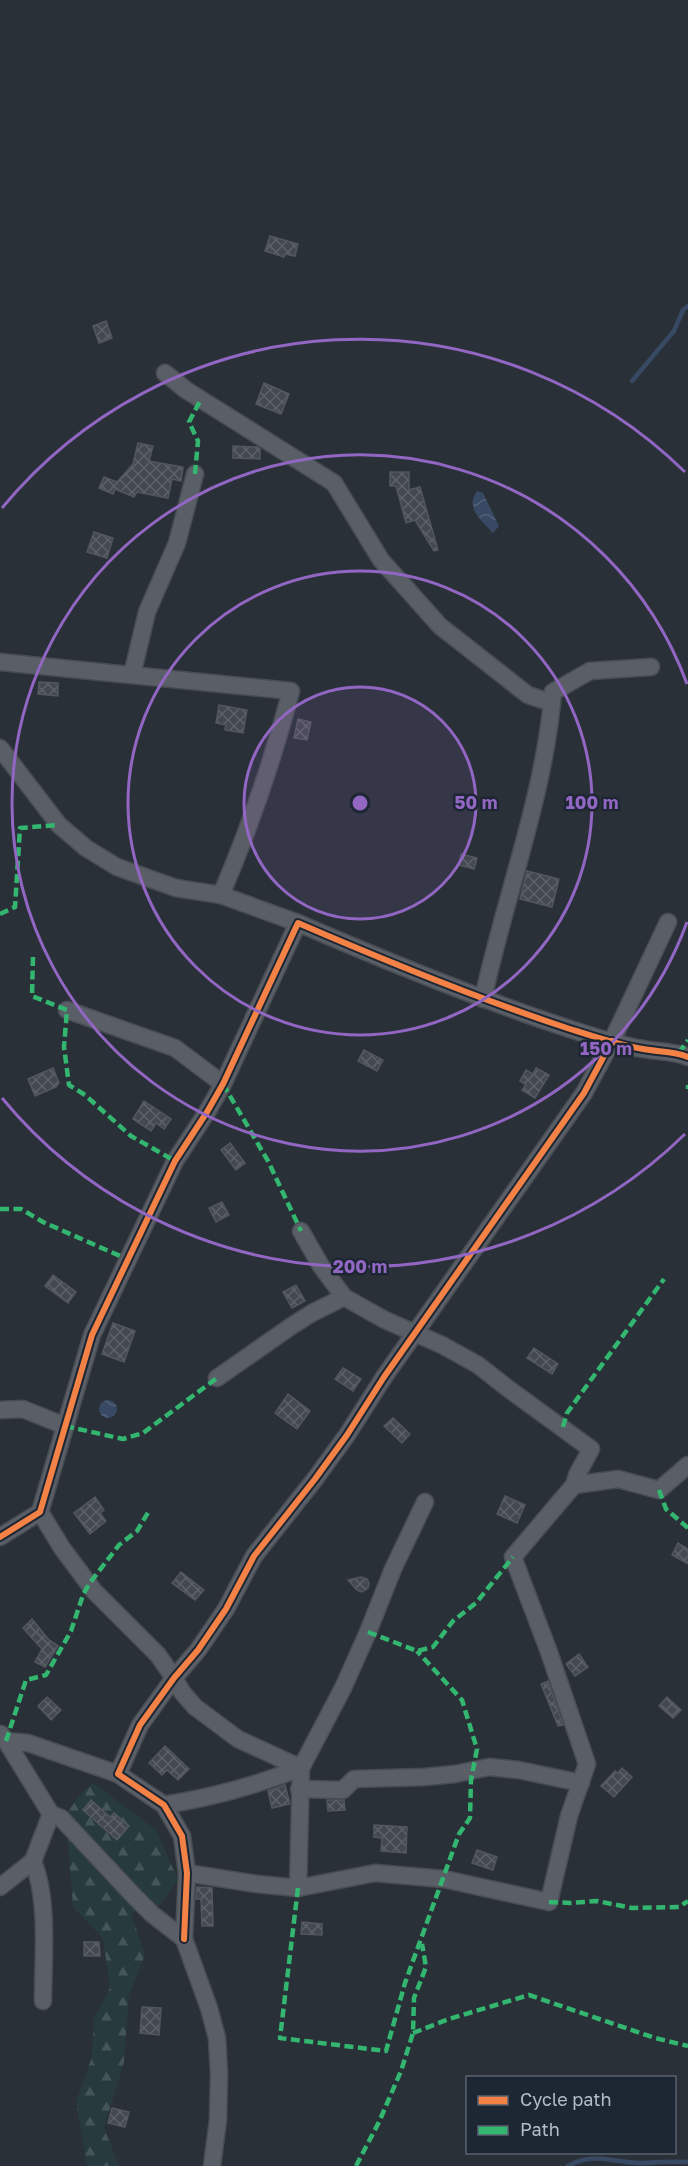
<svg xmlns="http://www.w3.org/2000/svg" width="688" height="2166" font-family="'Golos Text',sans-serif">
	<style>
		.forest { fill: url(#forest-firs) }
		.water { fill: url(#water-waves) }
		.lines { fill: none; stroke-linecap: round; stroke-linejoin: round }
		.stream { stroke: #384963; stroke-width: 4.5 }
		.building { fill: url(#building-cross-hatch); stroke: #52575f; stroke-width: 1.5 }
		.minor-casing { stroke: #484c53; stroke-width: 19 }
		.minor { stroke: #5a5e66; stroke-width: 16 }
		.quiet { stroke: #33b770; stroke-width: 4.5; stroke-dasharray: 9 4.5; stroke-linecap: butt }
		.cycleway-casing { stroke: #1d2633; stroke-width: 10 }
		.cycleway { stroke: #f48246; stroke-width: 6 }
		.ring { fill: none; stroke: #9266c3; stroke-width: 3 }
		.centre { fill: #9266c3; stroke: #1d2633; stroke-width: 3 }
		.ring-label { font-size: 18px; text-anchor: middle; font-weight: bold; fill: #9266c3; stroke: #1d2633; stroke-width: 5; stroke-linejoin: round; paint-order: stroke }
	</style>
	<defs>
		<pattern id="forest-firs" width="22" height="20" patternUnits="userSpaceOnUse" patternTransform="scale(1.5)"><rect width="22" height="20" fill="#273a3e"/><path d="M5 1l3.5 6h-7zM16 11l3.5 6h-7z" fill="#445559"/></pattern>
		<pattern id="water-waves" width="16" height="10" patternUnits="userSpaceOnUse" patternTransform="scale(1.5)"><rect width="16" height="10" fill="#384963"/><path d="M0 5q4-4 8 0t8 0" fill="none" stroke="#526178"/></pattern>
		<pattern id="building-cross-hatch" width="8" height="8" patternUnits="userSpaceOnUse" patternTransform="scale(1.5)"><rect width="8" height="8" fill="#444950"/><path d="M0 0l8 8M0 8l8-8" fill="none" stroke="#5d6168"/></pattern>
	</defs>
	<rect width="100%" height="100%" fill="#2a3038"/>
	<polygon class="forest" points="93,1783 156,1830 178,1880 160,1905 131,1913 145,1955 129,1996 124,2062 104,2128 119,2166 87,2166 76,2102 92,2057 94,2018 110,1988 103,1938 73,1907 66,1815 78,1797"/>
	<g class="water">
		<path d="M 477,491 L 483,493 L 499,526 L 493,533 C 481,520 465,508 477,491 Z"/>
		<circle cx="108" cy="1409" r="9"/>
	</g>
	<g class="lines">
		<g class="stream">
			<polyline points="632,381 674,331 683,310 688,306"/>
			<path d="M 568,2166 C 596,2151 612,2163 641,2163 C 657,2162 672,2161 688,2162"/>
		</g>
	</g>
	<g class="building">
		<polygon points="270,236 298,244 295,256 285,254 284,257 265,251"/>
		<polygon points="106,321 112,338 99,343 93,326"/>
		<polygon points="264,383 289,394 281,414 256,404"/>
		<polygon points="138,443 153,446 149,461 183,467 181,481 172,479 168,498 137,492 134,497 115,489 113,494 99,488 104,477 117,482 133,464"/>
		<polygon points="233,446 257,447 260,449 260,459 233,458"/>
		<polygon points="390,472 409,472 409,490 420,487 438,550 434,551 415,520 406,523 396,486 390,486"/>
		<polygon points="94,532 113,538 107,558 87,552"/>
		<polygon points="39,682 58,683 58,696 38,694"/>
		<polygon points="219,705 247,710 243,733 225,730 226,725 216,723"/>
		<polygon points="298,719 311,722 307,740 294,738"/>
		<polygon points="461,854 477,858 474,869 459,865"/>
		<polygon points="527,871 559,879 552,907 520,899"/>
		<polygon points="364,1050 383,1060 377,1071 358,1061"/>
		<polygon points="53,1068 59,1083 56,1087 35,1096 28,1079"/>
		<polygon points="536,1068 549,1075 535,1098 522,1090 526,1085 520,1081 526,1070 533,1074"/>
		<polygon points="144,1101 171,1119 164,1129 156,1123 151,1131 133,1119"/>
		<polygon points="230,1143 245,1163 236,1170 221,1150"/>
		<polygon points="222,1202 229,1215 216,1222 209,1208"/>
		<polygon points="53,1275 76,1292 68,1303 45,1286"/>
		<polygon points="296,1285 305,1301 292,1308 283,1292"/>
		<polygon points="113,1323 135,1331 124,1362 102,1354"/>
		<polygon points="534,1348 558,1364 552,1374 527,1358"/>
		<polygon points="343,1368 361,1379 353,1391 335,1379"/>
		<polygon points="288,1394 310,1411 297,1429 275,1413"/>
		<polygon points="393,1418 410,1434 402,1443 384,1426"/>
		<polygon points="505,1496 525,1505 517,1523 497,1514"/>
		<polygon points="95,1497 104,1510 100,1513 106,1521 90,1534 74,1513"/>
		<polygon points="678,1543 688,1549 688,1564 672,1555"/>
		<polygon points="181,1572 204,1590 195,1600 172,1583"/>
		<polygon points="361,1577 367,1579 369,1583 368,1588 362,1592 357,1590 348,1580"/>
		<polygon points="32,1619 48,1639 58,1646 45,1667 35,1662 42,1649 23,1628"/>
		<polygon points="579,1654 588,1667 575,1676 566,1664"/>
		<polygon points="548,1681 563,1725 558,1726 541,1684"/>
		<polygon points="47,1697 61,1710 51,1720 38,1706"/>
		<polygon points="667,1697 681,1710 673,1718 659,1706"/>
		<polygon points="165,1746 189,1769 178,1780 167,1770 162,1775 149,1763"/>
		<polygon points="622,1768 632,1777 614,1797 601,1786 615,1771 618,1773"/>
		<polygon points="285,1785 290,1804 272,1808 268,1791"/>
		<polygon points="91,1800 110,1817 114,1813 129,1826 117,1840 83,1810"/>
		<polygon points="327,1800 344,1800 345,1810 328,1811"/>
		<polygon points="374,1825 407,1827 406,1853 381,1851 382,1838 374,1837"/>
		<polygon points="477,1850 497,1857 493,1870 472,1863"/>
		<polygon points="197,1887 212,1888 213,1926 202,1926 201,1899 196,1899"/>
		<polygon points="302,1922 322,1924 322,1935 301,1934"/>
		<polygon points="84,1942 99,1942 100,1956 84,1956"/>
		<polygon points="142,2007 161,2008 159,2035 140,2033"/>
		<polygon points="112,2108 129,2112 125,2127 108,2123"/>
	</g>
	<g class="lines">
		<defs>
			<g id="minor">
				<polyline points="165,373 186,390 334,483 381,560 440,626 528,695 552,703"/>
				<path d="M 0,662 L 291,691 C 272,763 250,827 221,895"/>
				<polyline points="132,675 147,612 177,543 195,474"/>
				<polyline points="0,748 59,825 86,848 117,867 176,888 221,895 298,923"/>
				<path d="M 483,999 C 505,896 544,798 553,692 L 590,671 L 651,667"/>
				<polyline points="67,1010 175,1048 223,1084"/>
				<polyline points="217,1378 290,1327 312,1313 344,1297"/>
				<polyline points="0,1410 23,1409 65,1426"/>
				<polyline points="574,1485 618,1479 659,1490 688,1465"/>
				<path d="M 40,1512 L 62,1548 L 94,1591 L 158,1655 L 174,1678 L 182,1692 L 195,1707 L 238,1739 L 301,1768 C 253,1786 214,1797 164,1805"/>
				<path d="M 0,1537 L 40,1512 L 92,1335 L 175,1161 L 207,1112 L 223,1084 L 298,923 C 386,961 473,997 564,1027 C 589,1035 617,1045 643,1049 C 659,1052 674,1051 688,1057"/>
				<polyline points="1,1734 6,1741 28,1743 118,1774"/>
				<polyline points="6,1741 51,1814 61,1818 134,1896 152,1914 184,1939 209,2008 217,2038 219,2074 218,2120 212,2166"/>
				<polyline points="299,1789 343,1790 354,1779 424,1777 455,1774 489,1767 519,1770 581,1783"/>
				<path d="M 33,1861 C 49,1901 43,1957 43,2001"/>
				<polyline points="187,1873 257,1884 298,1888 375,1873 444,1879 549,1902 569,1816 587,1764 549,1652 513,1557 574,1485 577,1475 591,1449 510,1390 478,1365 442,1345 385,1320 344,1297 321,1266 301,1231"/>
				<polyline points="0,1887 33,1861 51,1814"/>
				<polyline points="298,1888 301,1768 343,1688 368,1632 393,1569 425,1502"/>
				<polyline points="184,1939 187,1873 182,1836 164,1805 118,1774 140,1725 174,1678 198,1650 226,1609 254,1556 315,1479 347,1435 384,1377 584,1093 612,1041 668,922"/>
			</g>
		</defs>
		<use href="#minor" class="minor-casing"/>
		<use href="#minor" class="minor"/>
		<g class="quiet">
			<polyline points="195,474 198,441 189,422 201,399"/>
			<polyline points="0,914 15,907 20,828 59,825"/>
			<polyline points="33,957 32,996 67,1010 64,1047 69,1085 85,1095 131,1136 175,1161"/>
			<polyline points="679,1053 688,1040"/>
			<polyline points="223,1084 268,1161 301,1231"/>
			<polyline points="688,1085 688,1089"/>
			<polyline points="0,1209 21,1209 43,1222 129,1260"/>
			<polyline points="65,1426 123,1439 143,1433 217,1378"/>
			<polyline points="563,1427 567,1413 664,1279"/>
			<polyline points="659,1490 666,1509 688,1528"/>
			<polyline points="368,1632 417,1651 433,1647 453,1621 476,1603 513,1557"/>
			<polyline points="6,1741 26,1680 46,1675 71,1631 83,1595 89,1584 119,1545 137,1531 149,1511"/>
			<polyline points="298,1888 280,2038 386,2051 405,1983 459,1834 470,1818 471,1780 477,1749 462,1700 417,1651"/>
			<polyline points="549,1902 571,1903 597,1901 632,1908 679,1907 688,1901"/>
			<polyline points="413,2033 449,2019 529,1995 655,2038 688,2046"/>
			<polyline points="356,2166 379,2122 401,2071 413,2033 414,1998 426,1967 422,1944"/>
		</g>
		<defs>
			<g id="cycleway">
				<path d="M 0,1537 L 40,1512 L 92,1335 L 175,1161 L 207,1112 L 223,1084 L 298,923 C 386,961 473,997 564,1027 C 589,1035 617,1045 643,1049 C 659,1052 674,1051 688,1057"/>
				<polyline points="184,1939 187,1873 182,1836 164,1805 118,1774 140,1725 174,1678 198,1650 226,1609 254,1556 315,1479 347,1435 384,1377 584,1093 612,1041"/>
			</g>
		</defs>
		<use href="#cycleway" class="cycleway-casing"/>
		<use href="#cycleway" class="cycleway"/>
	</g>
	<circle cx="360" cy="803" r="116" fill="#9266c3" fill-opacity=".12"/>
	<g class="ring">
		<circle cx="360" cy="803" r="116"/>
		<circle cx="360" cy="803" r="232"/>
		<path d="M687 922A348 348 0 1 1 687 684"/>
		<path d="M685 1134A464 464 0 0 1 2 1098M2 508A464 464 0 0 1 685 472"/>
	</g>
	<circle cx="360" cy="803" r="9" class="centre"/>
	<g class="ring-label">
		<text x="476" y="809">50 m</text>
		<text x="592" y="809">100 m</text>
		<text x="606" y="1055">150 m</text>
		<text x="360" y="1273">200 m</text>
	</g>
	<rect x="466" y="2076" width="210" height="78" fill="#1d2633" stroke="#59626f" stroke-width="1.5"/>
	<rect x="478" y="2096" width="30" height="9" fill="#f48246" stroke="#59626f" stroke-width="1.5"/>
	<text x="520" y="2106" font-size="18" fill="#b4bcc9">Cycle path</text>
	<rect x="478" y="2126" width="30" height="9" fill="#33b770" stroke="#59626f" stroke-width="1.5"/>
	<text x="520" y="2136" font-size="18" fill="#b4bcc9">Path</text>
</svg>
